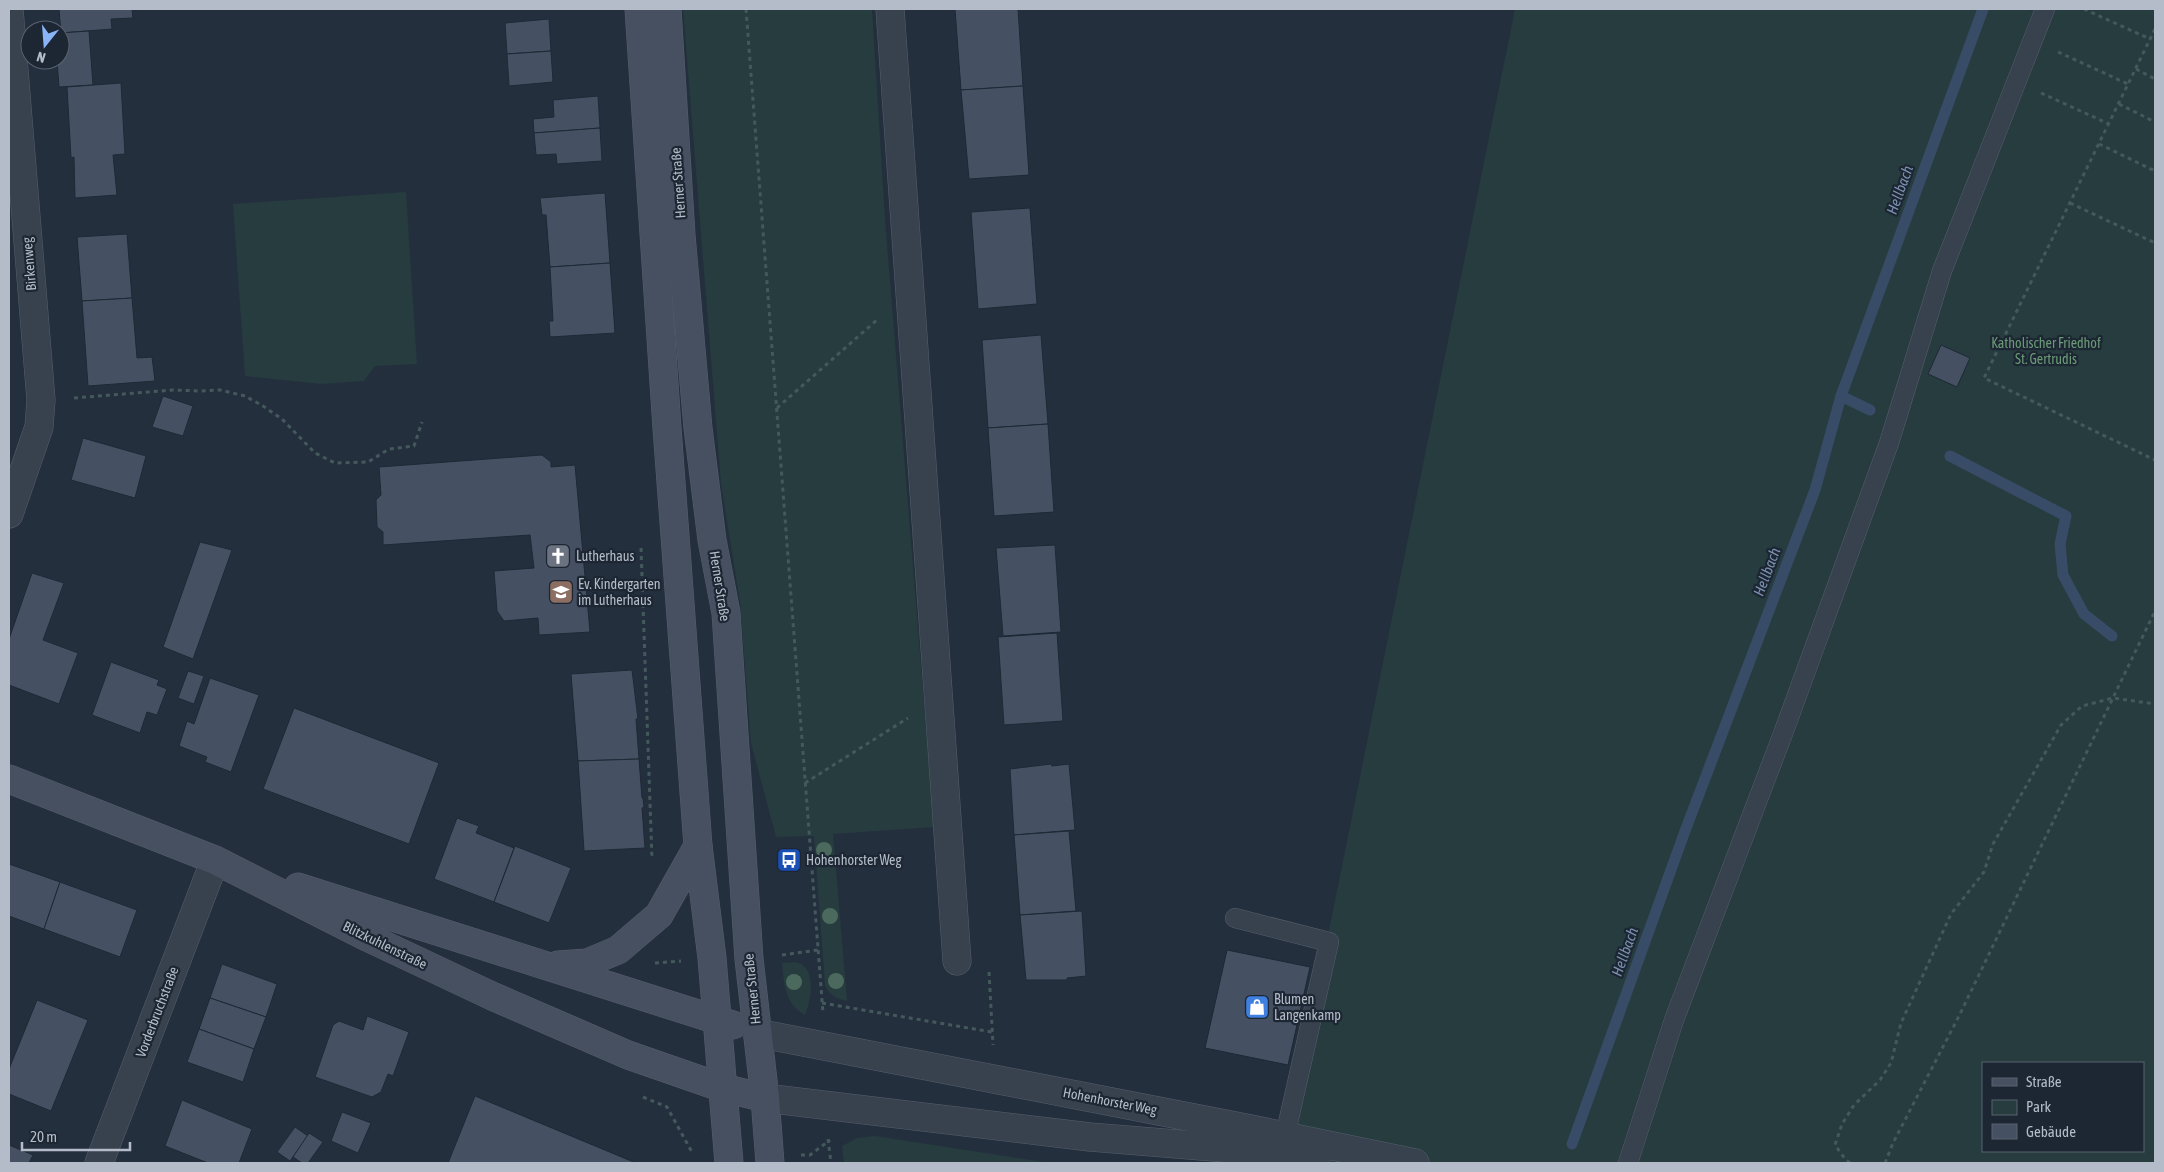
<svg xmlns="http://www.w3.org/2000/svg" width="2164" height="1172" font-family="'Asap Condensed',sans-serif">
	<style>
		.green { fill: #263c3f; fill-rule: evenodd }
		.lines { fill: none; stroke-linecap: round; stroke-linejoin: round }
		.stream { stroke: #394c67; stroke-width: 11 }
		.building { fill: #455162; stroke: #1f2835 }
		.service-casing { stroke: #565f6c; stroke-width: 20 }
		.minor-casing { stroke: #565f6c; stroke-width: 29 }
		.tertiary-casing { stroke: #565f6c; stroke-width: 29 }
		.secondary-casing { stroke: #565f6c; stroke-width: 29 }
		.path { stroke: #44595c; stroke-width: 3; stroke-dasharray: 4 4; stroke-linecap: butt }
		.service { stroke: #38414e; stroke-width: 19 }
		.minor { stroke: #38414e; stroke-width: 28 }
		.tertiary { stroke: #38414e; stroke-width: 28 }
		.secondary { stroke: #465061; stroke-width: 28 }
		.tree { fill: #4b6a5d }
		.labels { text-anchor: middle; stroke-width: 4.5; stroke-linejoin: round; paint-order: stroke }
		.street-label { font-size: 14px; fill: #b4bcc9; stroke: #1d2633 }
		.park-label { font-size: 14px; fill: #6b9a76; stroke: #1d2633 }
		.poi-label { font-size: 14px; fill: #b4bcc9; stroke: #1d2633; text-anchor: start }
		.water-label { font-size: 15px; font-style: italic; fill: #7c92b1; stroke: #1d2633 }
	</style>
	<rect width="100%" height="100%" fill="#242f3e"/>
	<g class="green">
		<path d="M 683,9 L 872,9 L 885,219 L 934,827 L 833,834 L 847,1001 C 835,998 830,996 825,985 L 814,836 L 776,837 L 751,743 L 740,602 L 721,484 Z"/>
		<path d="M 1515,9 L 2155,9 L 2155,1163 L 1282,1163 ZM 1983,1063 L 2143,1063 L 2143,1151 L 1983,1151 Z"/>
		<polygon points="406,192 417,364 375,366 364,381 321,384 245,376 233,204"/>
		<path d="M 796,962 C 817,967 812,999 805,1015 C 785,1004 784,984 782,963 Z"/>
		<polygon points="875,1136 1051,1163 844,1163 842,1146 857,1138"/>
	</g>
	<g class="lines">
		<g class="stream">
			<polyline points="1841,396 1870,410"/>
			<polyline points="1950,456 2066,516 2060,544 2063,575 2084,614 2112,636"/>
			<polyline points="1572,1144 1685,831 1815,490 1841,396 1983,9"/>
		</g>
	</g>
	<g class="building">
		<polygon points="59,9 132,9 133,18 111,19 112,29 61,33"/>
		<polygon points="955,9 1018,9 1023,86 961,90"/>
		<polygon points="549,19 551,51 507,54 505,23"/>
		<polygon points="89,31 93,85 59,87 57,60 60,60 60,33"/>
		<polygon points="551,51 553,82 509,86 507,54"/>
		<polygon points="121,83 125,154 113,155 117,195 75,198 74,157 71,158 67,87"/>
		<polygon points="1023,86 1029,175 969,179 961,90"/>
		<polygon points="598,96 600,128 534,133 533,119 554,117 553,100"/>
		<polygon points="600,128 602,161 557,164 556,154 536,155 534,133"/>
		<polygon points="605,193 610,263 550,267 546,215 542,215 540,198"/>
		<polygon points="1030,208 1037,304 978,309 971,212"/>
		<polygon points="127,234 132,298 82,301 77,237"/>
		<polygon points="610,263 615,333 550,337 549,321 553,321 550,267"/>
		<polygon points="132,298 137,358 152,357 155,381 88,386 82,301"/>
		<polygon points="1041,335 1048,424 988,428 982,340"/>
		<polygon points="1941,345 1970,358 1957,387 1928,374"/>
		<polygon points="163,396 193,406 183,436 152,427"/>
		<polygon points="1048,424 1054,512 994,516 988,428"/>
		<polygon points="83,438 146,456 135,498 71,480"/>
		<polygon points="542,455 551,462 551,467 575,465 590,632 539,635 538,618 504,621 497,611 494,571 534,568 530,535 383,545 383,532 377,527 376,500 381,495 379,467"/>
		<polygon points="200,542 232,550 193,659 163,647"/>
		<polygon points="1055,545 1061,632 1003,636 996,548"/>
		<polygon points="32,573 64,583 43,640 78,653 59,704 9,685 9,639"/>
		<polygon points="1057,633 1063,721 1004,725 998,637"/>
		<polygon points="111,662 159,680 157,685 167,689 157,715 147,712 140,733 92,715"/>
		<polygon points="632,670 638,719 636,719 639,759 578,761 571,674"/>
		<polygon points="188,671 204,676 194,704 178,698"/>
		<polygon points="210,678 259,695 231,772 205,762 207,757 179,746 187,721 194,724"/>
		<polygon points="294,708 439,763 409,844 263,789"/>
		<polygon points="639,759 642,798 643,798 644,807 642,808 645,848 584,851 578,761"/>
		<polygon points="1051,764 1052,766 1069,764 1075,830 1014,835 1010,769"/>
		<polygon points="457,818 479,826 476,833 514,848 494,902 434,879"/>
		<polygon points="1069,831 1076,911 1020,915 1014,835"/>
		<polygon points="515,846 571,868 549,923 494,902"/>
		<polygon points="9,864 60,882 44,929 9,916"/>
		<polygon points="60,882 137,910 120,957 44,929"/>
		<polygon points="1082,911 1086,976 1067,978 1067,980 1026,980 1020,915"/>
		<polygon points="1227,950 1310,967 1288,1065 1205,1048"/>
		<polygon points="222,964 277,984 266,1017 210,998"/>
		<polygon points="210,998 266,1017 254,1049 199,1029"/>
		<polygon points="37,1000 88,1020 51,1111 9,1094 9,1069"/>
		<polygon points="367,1016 409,1032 393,1076 388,1074 381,1092 372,1097 315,1077 333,1025 339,1021 363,1030"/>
		<polygon points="199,1029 254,1049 243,1082 187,1062"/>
		<polygon points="475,1096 636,1163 448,1163"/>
		<polygon points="182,1100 252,1129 239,1163 208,1163 165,1146"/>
		<polygon points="342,1112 371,1123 358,1153 331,1141"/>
		<polygon points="295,1127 308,1136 290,1161 277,1152"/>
		<polygon points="309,1133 323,1142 308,1163 302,1163 293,1157"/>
		<polygon points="9,1145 33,1155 29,1163 9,1163"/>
	</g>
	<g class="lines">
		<defs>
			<g id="service">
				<polyline points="1235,918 1329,942 1285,1136"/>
				<polyline points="1628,1163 1674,1020 1784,731 1889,443 1942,271 2045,9"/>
			</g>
			<g id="minor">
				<polyline points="890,9 957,961"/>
				<polyline points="9,514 39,427 41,400 9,9"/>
				<polyline points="99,1163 215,860"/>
			</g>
			<g id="tertiary">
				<polyline points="757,1033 1251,1129 1415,1163"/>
				<polyline points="765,1098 1090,1137 1238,1149 1316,1163"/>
			</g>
			<g id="secondary">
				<polyline points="639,9 667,428 698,846 712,958 729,1163"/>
				<polyline points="667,9 681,235 698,428 712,540 726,613 749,959 765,1098 770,1163"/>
				<polyline points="9,779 215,860 369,938 492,996 628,1055 723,1088 765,1098"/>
				<polyline points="298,887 733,1025"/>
				<polyline points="558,965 587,963 618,950 659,915 698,846"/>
			</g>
		</defs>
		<use href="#service" class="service-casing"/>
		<use href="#minor" class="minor-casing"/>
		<use href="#tertiary" class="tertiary-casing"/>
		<use href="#secondary" class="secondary-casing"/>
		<g class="path">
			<polyline points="746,9 823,1013"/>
			<polyline points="2084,9 2150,39"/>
			<polyline points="2155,29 1984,378 2155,460"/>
			<polyline points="2058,52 2128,84"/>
			<polyline points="2136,69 2155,79"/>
			<polyline points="2041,93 2109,124"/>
			<polyline points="2119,104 2155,122"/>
			<polyline points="2099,144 2155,171"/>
			<polyline points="2070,203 2155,243"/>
			<polyline points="74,398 173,390 200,391 220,390 245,396 263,406 282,419 315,453 335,463 368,462 389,449 414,446 422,422"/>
			<polyline points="777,408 878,319"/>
			<polyline points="641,548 652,859"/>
			<polyline points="805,783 908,718"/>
			<polyline points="782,955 818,950"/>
			<polyline points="655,963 681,961"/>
			<polyline points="989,972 993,1045"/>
			<polyline points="822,1003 992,1032"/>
			<polyline points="643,1097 667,1107 693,1154"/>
			<polyline points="828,1139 831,1163"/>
			<polyline points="801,1155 810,1155 830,1140"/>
			<polyline points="1850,1163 1845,1159 1835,1145 1842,1124 1854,1105 1880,1080 1891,1063 1901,1023 1951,914 1984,872 1993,844 2061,725 2082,706 2113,698 2155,704"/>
			<polyline points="1885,1163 1893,1143 1959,1016 2155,611"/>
		</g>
		<use href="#service" class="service"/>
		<use href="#minor" class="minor"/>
		<use href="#tertiary" class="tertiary"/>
		<use href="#secondary" class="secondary"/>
	</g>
	<g class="tree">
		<circle cx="824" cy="850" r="8"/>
		<circle cx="830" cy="916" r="8"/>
		<circle cx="836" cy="981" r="8"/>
		<circle cx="794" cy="982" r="8"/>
	</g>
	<defs>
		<symbol id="church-square" viewBox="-11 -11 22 22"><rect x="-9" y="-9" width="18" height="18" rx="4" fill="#6b7280" stroke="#1d2633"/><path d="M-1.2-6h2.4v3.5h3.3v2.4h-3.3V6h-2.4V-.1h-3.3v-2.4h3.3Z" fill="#fff"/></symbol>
		<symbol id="school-square" viewBox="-11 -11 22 22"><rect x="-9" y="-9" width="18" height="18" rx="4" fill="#8d6e63" stroke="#1d2633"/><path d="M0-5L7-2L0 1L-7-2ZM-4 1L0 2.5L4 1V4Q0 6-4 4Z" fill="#fff"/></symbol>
		<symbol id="bus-square" viewBox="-11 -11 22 22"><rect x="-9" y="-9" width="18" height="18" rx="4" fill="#1a4fb4" stroke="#1d2633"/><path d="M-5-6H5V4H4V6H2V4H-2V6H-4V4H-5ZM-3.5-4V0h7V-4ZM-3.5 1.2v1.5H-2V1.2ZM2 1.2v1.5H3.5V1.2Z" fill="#fff"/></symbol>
		<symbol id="shop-square" viewBox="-11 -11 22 22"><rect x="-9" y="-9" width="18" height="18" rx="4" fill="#3f7fe0" stroke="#1d2633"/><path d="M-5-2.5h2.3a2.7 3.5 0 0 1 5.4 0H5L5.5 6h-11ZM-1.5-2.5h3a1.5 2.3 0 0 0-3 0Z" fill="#fff"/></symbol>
	</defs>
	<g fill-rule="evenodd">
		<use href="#church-square" x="544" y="542" width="28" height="28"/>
		<use href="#school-square" x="547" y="578" width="28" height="28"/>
		<use href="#bus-square" x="775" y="846" width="28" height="28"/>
		<use href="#shop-square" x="1243" y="993" width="28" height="28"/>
	</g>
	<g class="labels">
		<g class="street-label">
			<text transform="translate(678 183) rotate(-94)" y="5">Herner Straße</text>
			<text transform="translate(29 264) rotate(-95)" y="5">Birkenweg</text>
			<text transform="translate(720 586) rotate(81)" y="5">Herner Straße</text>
			<text transform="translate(385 945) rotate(26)" y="5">Blitzkuhlenstraße</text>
			<text transform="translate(752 989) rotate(-96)" y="5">Herner Straße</text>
			<text transform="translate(157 1012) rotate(-69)" y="5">Vorderbruchstraße</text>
			<text transform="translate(1110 1101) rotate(11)" y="5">Hohenhorster Weg</text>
		</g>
		<g class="park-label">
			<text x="2046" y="348">Katholischer Friedhof<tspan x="2046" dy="16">St. Gertrudis</tspan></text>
		</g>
		<g class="poi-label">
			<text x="576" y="561">Lutherhaus</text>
			<text x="578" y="589">Ev. Kindergarten<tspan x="578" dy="16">im Lutherhaus</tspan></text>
			<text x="806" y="865">Hohenhorster Weg</text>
			<text x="1274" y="1004">Blumen<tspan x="1274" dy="16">Langenkamp</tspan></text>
		</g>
		<g class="water-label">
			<text transform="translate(1900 190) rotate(-70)" y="5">Hellbach</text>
			<text transform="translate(1767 572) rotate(-69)" y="5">Hellbach</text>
			<text transform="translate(1625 952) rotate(-70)" y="5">Hellbach</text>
		</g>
	</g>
	<rect width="2164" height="1172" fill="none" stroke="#b4bcc9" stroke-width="20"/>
	<rect x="1982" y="1062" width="162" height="90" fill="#1d2633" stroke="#59626f"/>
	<rect x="1992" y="1078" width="25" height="8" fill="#465061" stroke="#59626f"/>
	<text x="2026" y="1087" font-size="15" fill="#b4bcc9">Straße</text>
	<rect x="1992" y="1100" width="25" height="15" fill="#263c3f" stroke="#59626f"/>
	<text x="2026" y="1112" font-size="15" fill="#b4bcc9">Park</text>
	<rect x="1992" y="1124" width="25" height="15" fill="#455162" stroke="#59626f"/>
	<text x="2026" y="1137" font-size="15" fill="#b4bcc9">Gebäude</text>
	<g transform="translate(45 45) rotate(197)"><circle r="24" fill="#1d2633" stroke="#59626f"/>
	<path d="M0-4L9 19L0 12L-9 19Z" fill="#8ab4f8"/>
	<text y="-8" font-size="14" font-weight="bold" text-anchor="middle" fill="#b4bcc9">N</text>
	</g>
	<path d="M22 1142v8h108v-8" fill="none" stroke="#b4bcc9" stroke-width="2.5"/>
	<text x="30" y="1142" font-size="15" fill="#b4bcc9" stroke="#1d2633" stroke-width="4" paint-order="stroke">20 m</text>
</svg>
